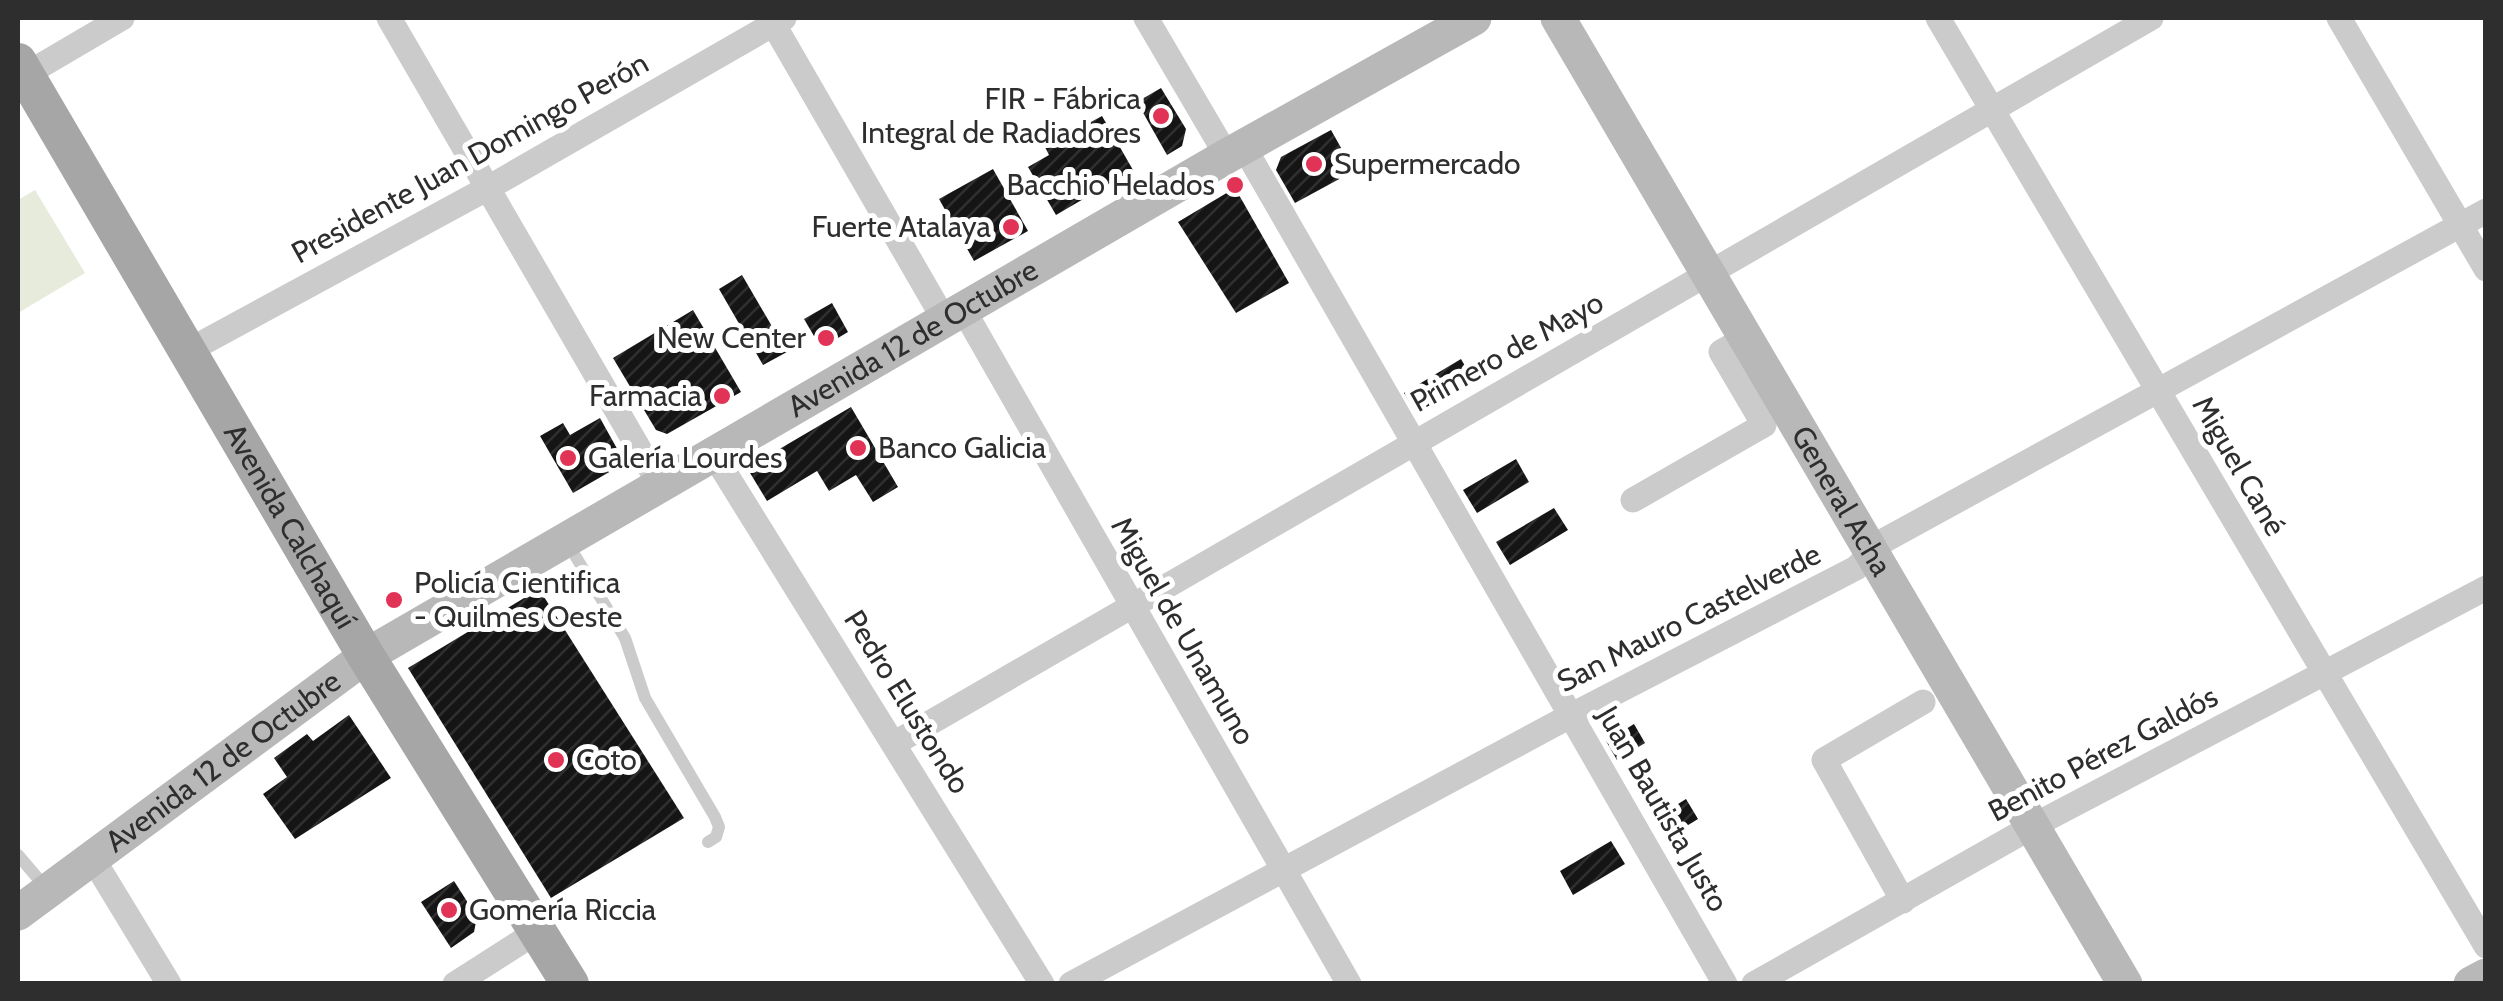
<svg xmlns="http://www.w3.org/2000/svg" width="2503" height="1001" font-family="Cabin,sans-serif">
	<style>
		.park { fill: #e6ebdc }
		.building { fill: url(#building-hatch) }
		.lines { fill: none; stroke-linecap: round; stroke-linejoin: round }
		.lane { stroke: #cbcbcb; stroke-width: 12 }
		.street { stroke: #cbcbcb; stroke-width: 25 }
		.secondary { stroke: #b8b8b8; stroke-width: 35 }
		.primary { stroke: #a6a6a6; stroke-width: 38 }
		.poi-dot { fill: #e13355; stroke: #fff; stroke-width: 4 }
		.labels { text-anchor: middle; stroke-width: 10; stroke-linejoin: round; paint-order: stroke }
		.poi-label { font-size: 30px; fill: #2e2e2e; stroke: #fff; text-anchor: start }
		.street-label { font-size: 30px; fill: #2e2e2e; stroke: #fff }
	</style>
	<defs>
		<pattern id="building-hatch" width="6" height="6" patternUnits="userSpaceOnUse" patternTransform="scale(2.5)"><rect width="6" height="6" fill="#151515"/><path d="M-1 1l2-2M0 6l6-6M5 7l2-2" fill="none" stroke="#2f2f2f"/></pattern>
	</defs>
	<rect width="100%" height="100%" fill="#fff"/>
	<polygon class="park" points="35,190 85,273 18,313 18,200"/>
	<g class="building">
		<polygon points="1161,88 1186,129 1182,146 1167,155 1137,102"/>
		<polygon points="1102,116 1133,170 1056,215 1028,167 1049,155 1045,147"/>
		<polygon points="1331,130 1354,171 1295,203 1276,170 1281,157"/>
		<polygon points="993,169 1028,231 974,261 939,199"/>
		<polygon points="1235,188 1289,283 1236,313 1178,222"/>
		<polygon points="742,275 787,352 763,365 719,289"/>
		<polygon points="832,303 848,332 821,348 804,319"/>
		<polygon points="693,310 741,392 667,434 656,430 613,358"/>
		<polygon points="1461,359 1473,380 1425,408 1412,406 1404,393"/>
		<polygon points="851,407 898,487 873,502 856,475 829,491 817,471 767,501 747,468"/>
		<polygon points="600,418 625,463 573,493 540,436 563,423 570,435"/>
		<polygon points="1516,459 1529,482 1477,513 1463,490"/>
		<polygon points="1554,508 1568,530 1510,565 1496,542"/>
		<polygon points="539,589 684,818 551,898 408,668"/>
		<polygon points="349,715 391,778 295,839 263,794 287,777 274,758 307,734 313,741"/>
		<polygon points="1634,724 1645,743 1617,760 1606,741"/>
		<polygon points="1686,799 1698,819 1667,838 1654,819"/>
		<polygon points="1611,841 1625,864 1573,895 1560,871"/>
		<polygon points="454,881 477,917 474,932 451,948 421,902"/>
	</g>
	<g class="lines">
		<g class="lane">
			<polyline points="568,544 625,638 645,698 715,817 719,827 716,837 708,842"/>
			<polyline points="18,855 47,889"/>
		</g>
		<g class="street">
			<polyline points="389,18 660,485"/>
			<polyline points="770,18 945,321"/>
			<polyline points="1146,18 1227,156"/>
			<polyline points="1938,18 2486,946"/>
			<polyline points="2339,18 2486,269"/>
			<polyline points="25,75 122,18"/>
			<polyline points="1244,147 1725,984"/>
			<polyline points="963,309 1349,984"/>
			<polyline points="186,352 488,188 784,18"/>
			<polyline points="714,455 1042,984"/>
			<polyline points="1633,500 1764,425 1721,352 1746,338"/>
			<polyline points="895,743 2151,18"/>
			<polyline points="93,859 169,984"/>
			<polyline points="1903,901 1824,760 1923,702"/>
			<polyline points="455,984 538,931"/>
			<polyline points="1071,984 1572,715 1856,568 1885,540 2486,211"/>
			<polyline points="1754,984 2035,825 2486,588"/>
		</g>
		<g class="secondary">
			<path id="s1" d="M 1558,18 L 2125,984"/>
			<path id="s2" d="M 18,913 L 366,656 L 1227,156 L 1474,18"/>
			<polyline points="2471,984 2486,976"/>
		</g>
		<path class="primary" id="s3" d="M 18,62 L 366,656 L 570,984"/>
	</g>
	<g class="poi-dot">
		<circle cx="1161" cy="116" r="10"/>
		<circle cx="1314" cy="164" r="10"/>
		<circle cx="1235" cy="185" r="10"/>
		<circle cx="1011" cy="227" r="10"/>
		<circle cx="826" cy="338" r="10"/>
		<circle cx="722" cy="396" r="10"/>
		<circle cx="858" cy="448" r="10"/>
		<circle cx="568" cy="458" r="10"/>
		<circle cx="394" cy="600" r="10"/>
		<circle cx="556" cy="760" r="10"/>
		<circle cx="449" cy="910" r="10"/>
	</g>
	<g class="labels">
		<g class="poi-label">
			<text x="1141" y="109" text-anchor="end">FIR - Fábrica<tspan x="1141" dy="34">Integral de Radiadores</tspan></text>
			<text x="1334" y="174">Supermercado</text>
			<text x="1215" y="195" text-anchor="end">Bacchio Helados</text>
			<text x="991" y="237" text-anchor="end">Fuerte Atalaya</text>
			<text x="806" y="348" text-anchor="end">New Center</text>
			<text x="702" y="406" text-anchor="end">Farmacia</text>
			<text x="878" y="458">Banco Galicia</text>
			<text x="588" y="468">Galería Lourdes</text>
			<text x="414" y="593">Policía Cientifica<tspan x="414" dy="34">- Quilmes Oeste</tspan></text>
			<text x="576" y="770">Coto</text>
			<text x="469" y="920">Gomería Riccia</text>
		</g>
		<g class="street-label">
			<text transform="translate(470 158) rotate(-29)" y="10">Presidente Juan Domingo Perón</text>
			<text dy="10" stroke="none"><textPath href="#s2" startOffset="1065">Avenida 12 de Octubre</textPath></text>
			<text transform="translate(1507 352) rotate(-29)" y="10">Primero de Mayo</text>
			<text transform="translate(2239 466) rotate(60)" y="10">Miguel Cané</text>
			<text dy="10" stroke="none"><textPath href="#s1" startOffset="560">General Acha</textPath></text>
			<text dy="10" stroke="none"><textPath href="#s3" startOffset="538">Avenida Calchaquí</textPath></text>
			<text transform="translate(1689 618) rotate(-27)" y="10">San Mauro Castelverde</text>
			<text transform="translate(1183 631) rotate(60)" y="10">Miguel de Unamuno</text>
			<text transform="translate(907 702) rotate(58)" y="10">Pedro Elustondo</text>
			<text transform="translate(2103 754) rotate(-28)" y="10">Benito Pérez Galdós</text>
			<text dy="10" stroke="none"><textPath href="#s2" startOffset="255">Avenida 12 de Octubre</textPath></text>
			<text transform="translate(1663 809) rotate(60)" y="10">Juan Bautista Justo</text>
		</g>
	</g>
	<rect width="2503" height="1001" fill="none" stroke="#2e2e2e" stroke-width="40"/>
</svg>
